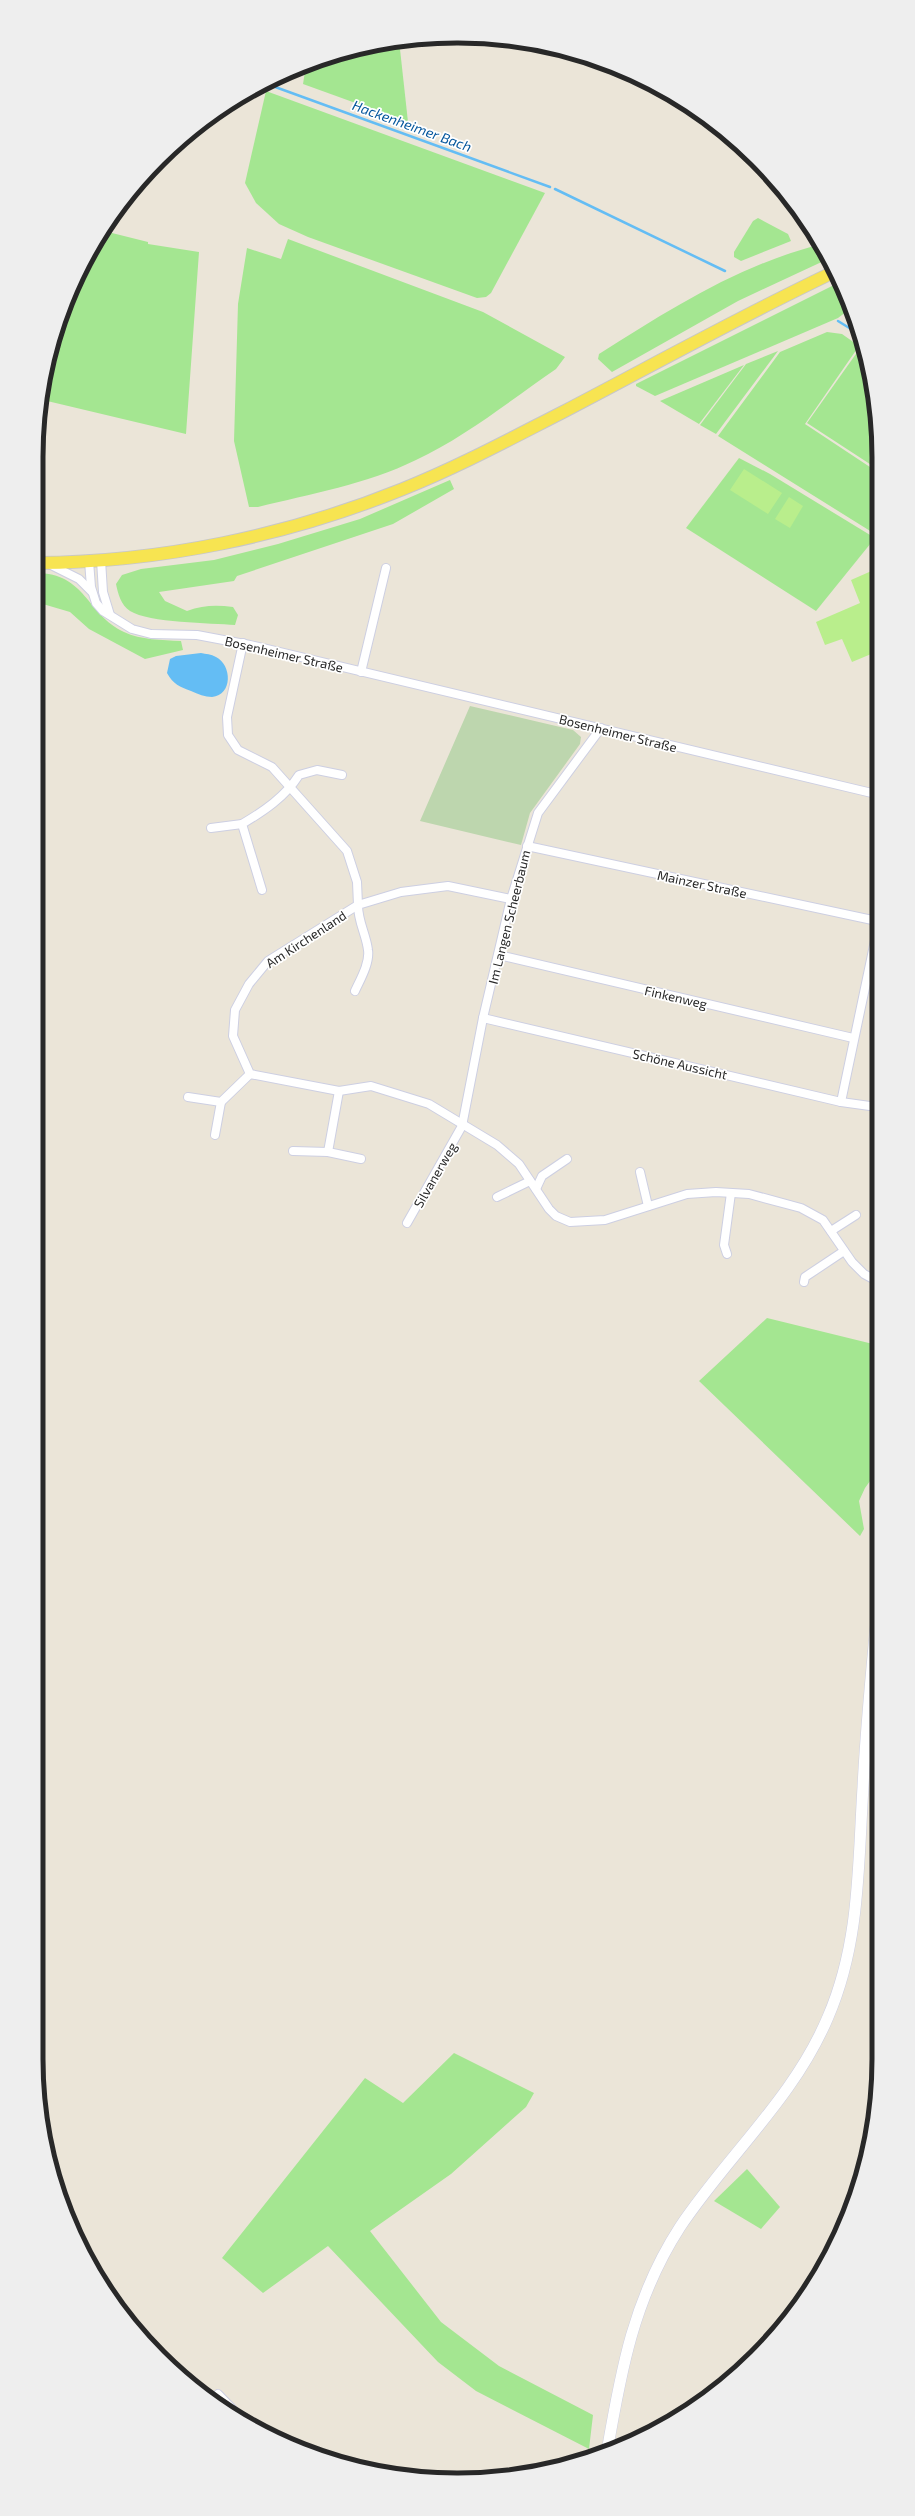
<svg xmlns="http://www.w3.org/2000/svg" width="915" height="2516" font-family="'Exo 2',sans-serif">
	<style>
		.green { fill: #a4e691 }
		.cemetery { fill: #bdd6ae }
		.pitch { fill: #b9ee8c }
		.water { fill: #64bdf4 }
		.lines { fill: none; stroke-linecap: round; stroke-linejoin: round }
		.stream { stroke: #64bdf4; stroke-width: 2.5 }
		.street-casing { stroke: #cdcfe2; stroke-width: 10 }
		.secondary-casing { stroke: #cdcfe2; stroke-width: 12 }
		.primary-casing { stroke: #c7c7c7; stroke-width: 14 }
		.street { stroke: #fff; stroke-width: 8 }
		.secondary { stroke: #fff; stroke-width: 11 }
		.primary { stroke: #f7e451; stroke-width: 12 }
		.labels { text-anchor: middle; stroke-width: 3.5; stroke-linejoin: round; paint-order: stroke }
		.street-label { font-size: 13px; fill: #282828; stroke: #fff }
		.water-label { font-size: 14px; font-style: italic; fill: #06579d; stroke: #fff }
		.rim { fill: none; stroke: #282828; stroke-width: 5 }
	</style>
	<rect width="100%" height="100%" fill="#ebe5d8"/>
	<g class="green">
		<polygon points="399,40 408,122 303,84 306,65 322,58"/>
		<polygon points="266,91 545,193 491,293 486,297 477,298 308,237 279,224 256,203 245,183"/>
		<polygon points="758,218 788,234 791,241 741,261 734,257 734,252 753,221"/>
		<polygon points="104,231 148,242 148,244 199,252 186,434 43,400 50,349 79,271"/>
		<path d="M 288,239 L 483,312 L 565,357 L 556,369 C 511,400 465,437 416,460 C 367,484 310,494 258,507 L 249,507 L 234,441 L 238,304 L 247,248 L 281,259 Z"/>
		<path d="M 818,245 L 828,259 L 738,301 L 612,372 L 598,359 L 599,354 C 669,310 737,266 818,245 Z"/>
		<polygon points="840,282 850,309 838,318 655,396 636,386 636,384"/>
		<polygon points="827,332 842,334 859,346 805,424 876,471 875,534 718,436 780,352"/>
		<polygon points="863,344 875,402 876,468 807,423"/>
		<polygon points="778,351 716,434 700,425 746,364"/>
		<polygon points="744,365 699,424 660,401"/>
		<polygon points="739,458 770,474 875,538 816,611 686,528"/>
		<path d="M 450,480 L 454,489 L 393,524 L 237,576 L 234,581 L 159,592 L 165,601 L 187,611 C 203,605 217,605 233,607 L 238,615 L 235,625 C 211,623 149,623 130,611 C 121,605 118,594 116,584 L 122,575 L 141,569 L 214,560 L 278,544 L 360,519 Z"/>
		<path d="M 36,573 C 86,573 87,615 124,632 C 141,640 162,640 181,641 L 183,650 L 145,659 L 89,629 L 70,612 L 36,602 Z"/>
		<polygon points="767,1318 877,1345 878,1470 865,1488 859,1501 864,1529 860,1536 699,1381"/>
		<polygon points="454,2053 534,2093 526,2107 451,2174 370,2231 441,2322 499,2366 593,2415 589,2449 476,2391 438,2362 328,2246 263,2293 222,2258 365,2078 403,2103"/>
		<polygon points="747,2169 780,2207 761,2229 714,2201"/>
	</g>
	<polygon class="cemetery" points="470,706 573,730 581,737 580,744 530,813 521,845 420,821"/>
	<g class="pitch">
		<polygon points="744,469 782,493 768,514 730,490"/>
		<polygon points="789,497 803,506 790,528 775,519"/>
		<polygon points="876,569 876,652 852,662 842,639 825,645 816,622 860,603 851,580"/>
	</g>
	<path class="water" d="M 201,653 C 206,654 211,654 216,657 C 232,665 233,695 212,697 C 205,697 198,694 191,691 C 180,687 173,684 167,673 L 170,659 L 176,656 Z"/>
	<g class="lines">
		<g class="stream">
			<polyline points="267,84 550,187"/>
			<polyline points="555,189 725,271"/>
			<polyline points="838,321 859,334"/>
		</g>
		<defs>
			<g id="street">
				<polyline points="101,560 103,592 110,615"/>
				<polyline points="89,561 91,587 96,603 103,611 132,629 151,634 197,635 250,645 876,794"/>
				<polyline points="49,564 79,579 92,592"/>
				<polyline points="243,643 227,717 228,735 238,750 272,767 347,851 357,882 358,905 268,961 249,984 235,1010 233,1036 250,1074 339,1091 371,1086 429,1104 497,1145 519,1164 549,1209 556,1216 570,1222 605,1220 687,1194 716,1192 749,1194 801,1208 823,1220 852,1262 864,1274 877,1281"/>
				<polyline points="361,672 386,568"/>
				<polyline points="211,828 242,824"/>
				<polyline points="527,846 877,921"/>
				<path d="M 262,890 L 242,824 C 264,811 285,797 299,775 L 317,770 L 342,775"/>
				<polyline points="499,955 853,1038"/>
				<path d="M 355,991 C 360,980 370,963 368,950 C 366,934 358,922 358,905 L 401,892 L 448,886 L 511,899"/>
				<polyline points="483,1018 841,1102 877,1107"/>
				<polyline points="188,1097 221,1102 250,1074"/>
				<polyline points="841,1102 877,931"/>
				<polyline points="215,1135 221,1102"/>
				<polyline points="293,1151 328,1152 339,1091"/>
				<polyline points="328,1152 361,1159"/>
				<polyline points="640,1172 648,1206"/>
				<polyline points="536,1189 542,1176 567,1159"/>
				<polyline points="497,1197 530,1181"/>
				<polyline points="407,1223 462,1126 483,1018 511,899 538,813 601,728"/>
				<polyline points="831,1231 856,1215"/>
				<polyline points="727,1254 724,1245 731,1193"/>
				<polyline points="804,1282 805,1277 844,1251"/>
				<polyline points="218,2394 241,2418"/>
			</g>
			<path id="secondary" d="M 607,2452 C 621,2370 634,2298 680,2227 C 728,2155 794,2098 828,2017 C 860,1943 858,1866 863,1787 C 866,1726 872,1665 878,1604"/>
			<path id="primary" d="M 36,563 C 161,562 287,536 403,489 C 458,467 510,439 563,412 C 653,365 743,315 836,271"/>
		</defs>
		<use href="#street" class="street-casing"/>
		<use href="#secondary" class="secondary-casing"/>
		<use href="#primary" class="primary-casing"/>
		<use href="#street" class="street"/>
		<use href="#secondary" class="secondary"/>
		<use href="#primary" class="primary"/>
	</g>
	<g class="labels">
		<g class="street-label">
			<text transform="translate(284 654) rotate(13)" y="5">Bosenheimer Straße</text>
			<text transform="translate(618 733) rotate(14)" y="5">Bosenheimer Straße</text>
			<text transform="translate(702 884) rotate(12)" y="5">Mainzer Straße</text>
			<text transform="translate(509 917) rotate(-76)" y="5">Im Langen Scheerbaum</text>
			<text transform="translate(306 939) rotate(-33)" y="5">Am Kirchenland</text>
			<text transform="translate(676 997) rotate(13)" y="5">Finkenweg</text>
			<text transform="translate(680 1064) rotate(13)" y="5">Schöne Aussicht</text>
			<text transform="translate(435 1175) rotate(-60)" y="5">Silvanerweg</text>
		</g>
		<g class="water-label">
			<text transform="translate(412 126) rotate(20)" y="5">Hackenheimer Bach</text>
		</g>
	</g>
	<path d="M0 0H915V2516H0ZM457 43H458A414 414 0 0 1 872 457V2059A414 414 0 0 1 458 2473H457A414 414 0 0 1 43 2059V457A414 414 0 0 1 457 43Z" fill="#eee" fill-rule="evenodd"/>
	<path class="rim" d="M457 43H458A414 414 0 0 1 872 457V2059A414 414 0 0 1 458 2473H457A414 414 0 0 1 43 2059V457A414 414 0 0 1 457 43Z"/>
</svg>
